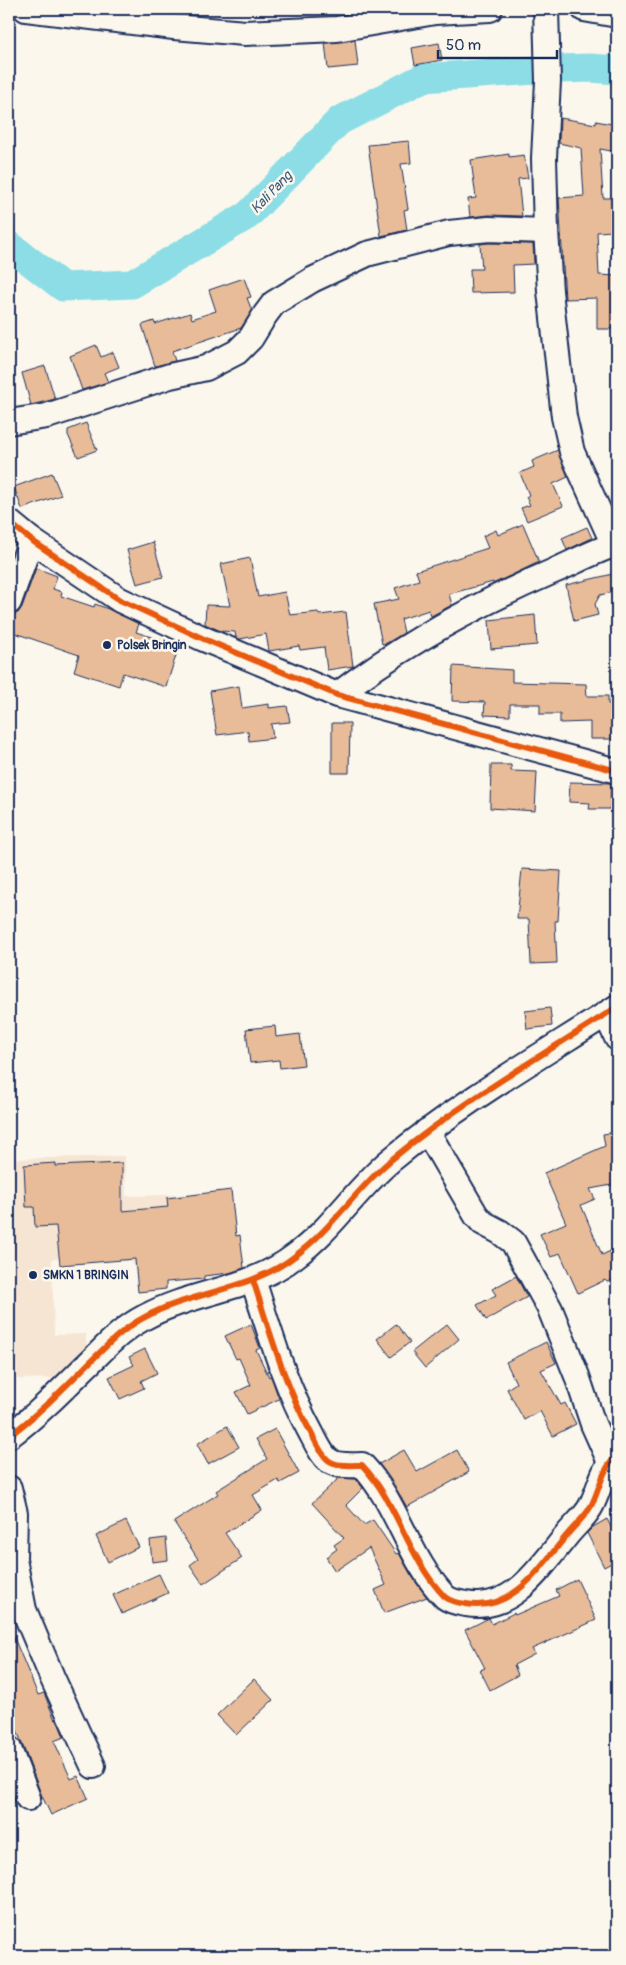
<svg xmlns="http://www.w3.org/2000/svg" width="626" height="1965" font-family="Pangolin,sans-serif">
	<style>
		.built { fill: #f6e5d3 }
		.lines { fill: none; stroke-linecap: round; stroke-linejoin: round }
		.river { stroke: #8cdde5; stroke-width: 29 }
		.building { fill: #e9bc99; stroke: #1b2f5e }
		.minor-casing { stroke: #1b2f5e; stroke-width: 28 }
		.minor { stroke: #fbf7ec; stroke-width: 24 }
		.cycleway-casing { stroke: #fbf7ec; stroke-width: 9 }
		.cycleway { stroke: #e8590c; stroke-width: 6 }
		.poi-dot { fill: #1b2f5e; stroke: #fbf7ec; stroke-width: 2 }
		.labels { text-anchor: middle; stroke-width: 5; stroke-linejoin: round; paint-order: stroke }
		.poi-label { font-size: 12px; font-weight: bold; fill: #1b2f5e; stroke: #fbf7ec; text-anchor: start }
		.water-label { font-size: 14px; font-style: italic; fill: #375a80; stroke: #fbf7ec }
	</style>
	<rect width="100%" height="100%" fill="#fbf7ec"/>
	<filter id="ink" filterUnits="userSpaceOnUse"><feTurbulence type="fractalNoise" baseFrequency=".02" numOctaves="2"/><feDisplacementMap in="SourceGraphic" scale="10" xChannelSelector="R" yChannelSelector="G"/><feConvolveMatrix kernelMatrix="1 2 1 2 8 2 1 2 1" color-interpolation-filters="sRGB"/></filter>
	<g filter="url(#ink)">
		<polygon class="built" points="125,1156 126,1196 219,1194 141,1286 130,1257 52,1259 54,1335 86,1334 86,1361 70,1362 70,1378 17,1379 10,1159"/>
		<g class="lines">
			<g class="river">
				<polyline points="561,69 590,68 617,70"/>
				<polyline points="9,245 63,287 132,284 248,215 339,121 423,78 535,70"/>
			</g>
		</g>
		<g class="building">
			<polygon points="355,40 358,66 328,69 325,43"/>
			<polygon points="439,43 442,60 415,65 412,48"/>
			<polygon points="560,118 596,124 596,121 617,125 617,152 600,149 603,198 611,198 613,231 597,232 599,275 617,276 617,329 597,329 597,298 565,299 559,198 584,196 581,148 559,143"/>
			<polygon points="409,141 411,163 401,164 408,209 404,210 407,230 381,236 368,145"/>
			<polygon points="509,154 509,157 524,155 528,178 518,179 522,216 489,215 470,217 468,199 476,198 471,160"/>
			<polygon points="489,243 533,244 534,264 513,265 514,292 471,293 470,269 482,269 480,244"/>
			<polygon points="244,278 251,297 247,298 252,311 241,328 172,351 175,361 155,366 142,325 154,321 155,324 190,313 192,319 216,311 209,290"/>
			<polygon points="96,345 101,357 113,352 119,367 104,373 108,382 82,390 70,356"/>
			<polygon points="45,366 55,399 31,405 22,373"/>
			<polygon points="86,423 97,450 78,457 68,435 68,430"/>
			<polygon points="558,450 568,477 553,484 563,506 527,521 521,508 530,505 526,497 529,495 520,473 534,467 532,461"/>
			<polygon points="52,473 61,495 22,509 14,487"/>
			<polygon points="523,524 539,562 493,584 493,582 449,594 452,605 431,616 429,610 401,619 404,633 387,643 382,644 374,604 399,599 395,588 419,580 416,571 488,548 483,536 496,530 498,535"/>
			<polygon points="587,527 592,538 567,550 562,538"/>
			<polygon points="153,542 163,577 137,584 127,550"/>
			<polygon points="250,558 258,597 285,592 290,615 318,612 319,615 346,612 353,666 327,670 324,647 300,650 299,646 269,651 266,634 240,639 236,638 235,632 221,631 205,624 206,605 230,606 221,564"/>
			<polygon points="36,568 57,576 53,589 62,592 61,596 94,607 95,604 108,609 139,624 136,632 179,646 166,687 123,673 119,686 74,671 79,655 9,631 9,615 18,613 22,607"/>
			<polygon points="613,574 617,591 600,595 595,604 598,615 574,621 566,585"/>
			<polygon points="535,615 537,645 491,649 489,620"/>
			<polygon points="453,666 512,670 512,682 586,684 587,696 608,696 608,704 617,704 617,739 590,739 590,722 560,723 560,714 540,714 540,704 510,704 510,716 484,715 485,702 452,701"/>
			<polygon points="239,686 242,708 269,704 269,708 287,706 290,722 271,724 273,738 249,741 248,731 217,735 210,691"/>
			<polygon points="332,723 350,723 349,773 332,773"/>
			<polygon points="491,765 511,765 511,771 537,772 535,811 490,808"/>
			<polygon points="570,782 611,783 610,809 589,809 590,803 569,802"/>
			<polygon points="522,869 561,871 558,921 555,921 557,963 531,964 529,919 517,919"/>
			<polygon points="550,1008 552,1026 527,1029 525,1011"/>
			<polygon points="275,1026 276,1037 300,1034 304,1065 280,1068 279,1060 250,1063 246,1029"/>
			<polygon points="617,1132 617,1184 590,1189 595,1199 581,1205 602,1255 617,1248 617,1278 607,1282 605,1280 578,1293 560,1253 551,1257 540,1234 566,1223 544,1173 605,1146 603,1134"/>
			<polygon points="56,1163 56,1166 122,1163 122,1211 168,1207 167,1198 231,1190 236,1236 240,1235 244,1268 229,1273 204,1276 204,1279 166,1282 166,1289 138,1292 135,1259 60,1265 56,1226 35,1227 34,1207 26,1207 24,1165"/>
			<polygon points="516,1276 527,1297 486,1320 477,1305 496,1295 492,1289"/>
			<polygon points="251,1324 260,1348 256,1350 269,1377 271,1376 279,1399 247,1414 236,1392 251,1385 239,1358 236,1359 225,1336"/>
			<polygon points="396,1324 410,1342 391,1357 377,1339"/>
			<polygon points="447,1324 459,1339 425,1368 412,1352"/>
			<polygon points="546,1342 556,1363 541,1370 561,1405 565,1403 576,1424 553,1436 540,1411 524,1420 507,1389 516,1383 506,1362"/>
			<polygon points="145,1349 157,1373 141,1381 144,1388 120,1399 109,1377 134,1365 129,1357"/>
			<polygon points="227,1426 239,1447 208,1464 197,1444"/>
			<polygon points="275,1429 299,1473 280,1483 278,1480 253,1495 262,1510 225,1533 242,1558 203,1584 190,1565 198,1559 174,1522 218,1494 216,1491 267,1459 256,1439"/>
			<polygon points="404,1450 417,1472 457,1450 469,1472 407,1507 396,1489 379,1464"/>
			<polygon points="339,1478 356,1479 363,1488 346,1505 364,1525 373,1520 396,1554 399,1553 410,1573 427,1597 384,1613 375,1590 386,1585 369,1548 335,1571 326,1557 337,1549 334,1545 344,1538 312,1503"/>
			<polygon points="607,1519 617,1539 617,1560 604,1567 587,1533 593,1527"/>
			<polygon points="126,1521 139,1547 108,1562 96,1536"/>
			<polygon points="166,1538 168,1560 152,1562 150,1540"/>
			<polygon points="159,1574 168,1593 122,1614 113,1595"/>
			<polygon points="577,1579 596,1620 532,1649 535,1654 514,1665 518,1675 490,1690 480,1670 485,1668 465,1630 489,1618 492,1624 514,1613 515,1615 559,1596 556,1590"/>
			<polygon points="9,1626 38,1695 44,1693 55,1720 56,1719 59,1724 64,1737 54,1741 71,1779 78,1776 88,1798 51,1815 41,1794 15,1725 13,1726 9,1715"/>
			<polygon points="254,1679 273,1700 236,1735 217,1715"/>
		</g>
		<g class="lines">
			<defs>
				<g id="minor">
					<polyline points="26,9 174,27 245,33 337,29 435,12 490,9"/>
					<polyline points="546,9 548,81 544,158 546,231 550,291 564,417 572,452 614,545"/>
					<polyline points="584,9 617,15"/>
					<polyline points="9,422 47,416 170,376 206,368 237,352 251,338 265,315 274,303 312,280 367,254 449,233 489,229 546,231"/>
					<polyline points="9,522 31,540 120,600 204,639 337,695 617,771"/>
					<polyline points="9,602 31,540"/>
					<path d="M 337,695 C 404,644 477,604 554,571 C 575,562 596,550 617,544"/>
					<polyline points="606,1014 617,1038"/>
					<polyline points="427,1131 476,1215 483,1223 500,1232 513,1242 550,1309 577,1376 593,1424 610,1462"/>
					<path d="M 253,1280 C 270,1332 284,1383 310,1431 C 315,1440 320,1453 328,1460 C 337,1467 352,1465 362,1465 C 398,1503 408,1559 445,1597 C 450,1601 459,1603 466,1604 C 513,1613 541,1566 567,1535 C 574,1526 586,1516 591,1506 C 600,1489 602,1468 617,1456"/>
					<path d="M 9,1436 C 36,1416 61,1391 85,1367 C 105,1348 120,1330 145,1317 C 193,1291 252,1290 295,1256 C 332,1229 356,1189 391,1160 C 461,1102 541,1056 617,1007"/>
					<polyline points="9,1488 15,1513 14,1559 24,1610 52,1677 93,1766"/>
					<polyline points="9,1749 28,1798"/>
				</g>
			</defs>
			<use href="#minor" class="minor-casing"/>
			<use href="#minor" class="minor"/>
			<defs>
				<g id="cycleway">
					<polyline points="9,522 31,540 120,600 204,639 337,695 617,771"/>
					<path d="M 253,1280 C 270,1332 284,1383 310,1431 C 315,1440 320,1453 328,1460 C 337,1467 352,1465 362,1465 C 398,1503 408,1559 445,1597 C 450,1601 459,1603 466,1604 C 513,1613 541,1566 567,1535 C 574,1526 586,1516 591,1506 C 600,1489 602,1468 617,1456"/>
					<path d="M 9,1436 C 36,1416 61,1391 85,1367 C 105,1348 120,1330 145,1317 C 193,1291 252,1290 295,1256 C 332,1229 356,1189 391,1160 C 461,1102 541,1056 617,1007"/>
				</g>
			</defs>
			<use href="#cycleway" class="cycleway-casing"/>
			<use href="#cycleway" class="cycleway"/>
		</g>
	</g>
	<g class="poi-dot">
		<circle cx="107" cy="645" r="5"/>
		<circle cx="33" cy="1275" r="5"/>
	</g>
	<g class="labels">
		<g class="poi-label">
			<text x="117" y="649">Polsek Bringin</text>
			<text x="43" y="1279">SMKN 1 BRINGIN</text>
		</g>
		<g class="water-label">
			<text transform="translate(271 192) rotate(-46)" y="5">Kali Pang</text>
		</g>
	</g>
	<rect width="626" height="1965" fill="none" stroke="#fbf7ec" stroke-width="30"/>
	<rect x="15" y="15" width="596" height="1935" fill="none" stroke="#1b2f5e" stroke-width="2" filter="url(#ink)"/>
	<path d="M438 50v8h119v-8" fill="none" stroke="#1b2f5e" stroke-width="2.5"/>
	<text x="446" y="50" font-size="15" fill="#1b2f5e" stroke="#fbf7ec" stroke-width="4" paint-order="stroke">50 m</text>
</svg>
